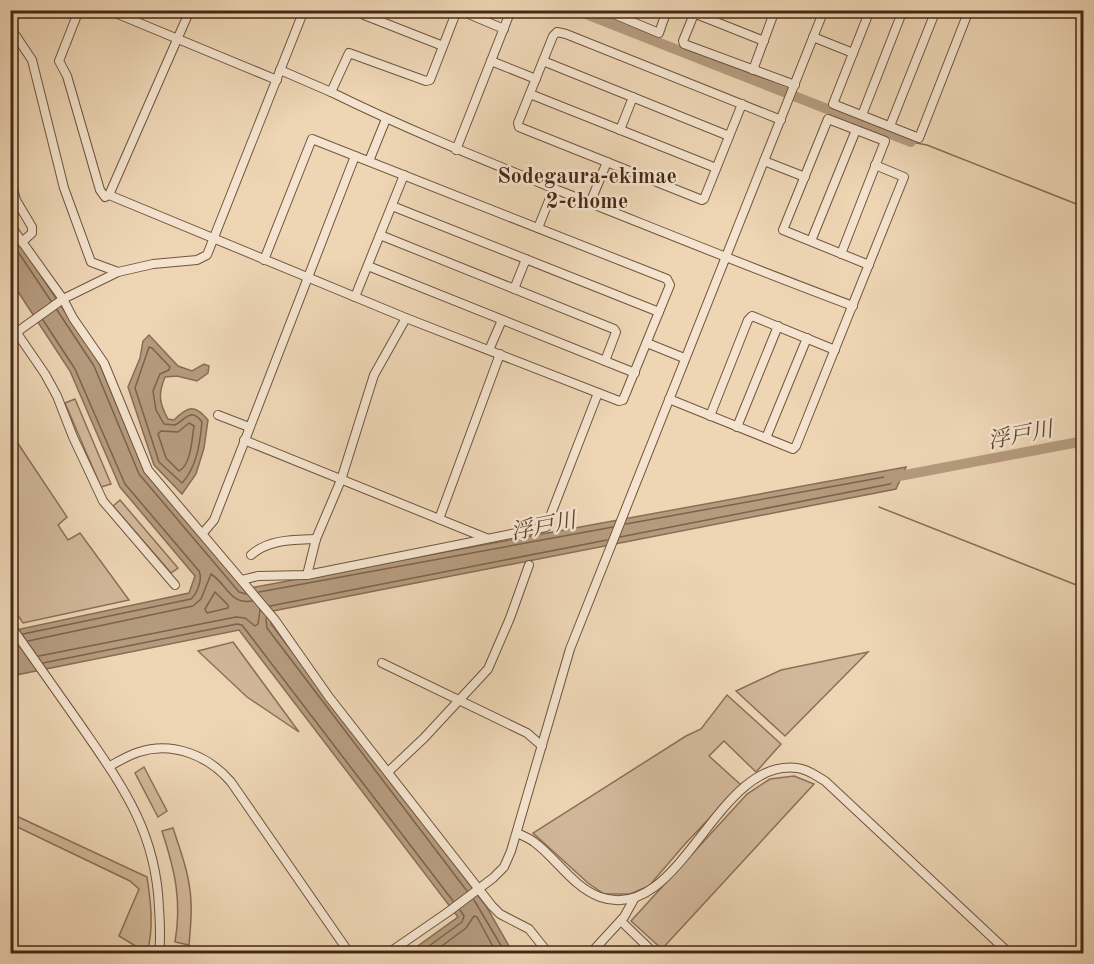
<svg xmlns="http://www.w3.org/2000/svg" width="1094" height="964" font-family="'Old Standard TT','Noto Serif JP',serif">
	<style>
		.green { fill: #d2b89a; stroke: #8c7057; stroke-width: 1.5 }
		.water { fill: #b59b7e; stroke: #896d54; stroke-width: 1.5 }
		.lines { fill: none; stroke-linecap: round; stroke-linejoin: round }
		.shore { stroke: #7e6249; stroke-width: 1.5 }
		.stream { stroke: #896d54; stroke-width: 1.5 }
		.river { stroke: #b59b7e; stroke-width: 10 }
		.minor-casing { stroke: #71543c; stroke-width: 10 }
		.minor { stroke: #f4e4cf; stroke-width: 8 }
		.labels { text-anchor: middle; stroke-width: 5; stroke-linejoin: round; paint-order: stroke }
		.neighbourhood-label { font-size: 22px; font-weight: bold; fill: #472814; stroke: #f4e4cf }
		.water-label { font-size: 22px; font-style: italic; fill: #62452e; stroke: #f4e4cf }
	</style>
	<rect width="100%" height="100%" fill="#eed6b5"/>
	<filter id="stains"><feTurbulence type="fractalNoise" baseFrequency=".00333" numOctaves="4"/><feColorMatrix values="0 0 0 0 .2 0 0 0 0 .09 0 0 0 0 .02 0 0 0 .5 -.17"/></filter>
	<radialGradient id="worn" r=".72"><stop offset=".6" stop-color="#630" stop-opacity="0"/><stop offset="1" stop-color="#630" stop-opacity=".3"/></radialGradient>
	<g class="green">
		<polygon points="75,399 111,484 101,487 65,403"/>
		<polygon points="11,433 67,517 58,525 68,540 80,533 129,600 23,623 11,605"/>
		<polygon points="120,500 178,568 171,573 113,506"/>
		<polygon points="233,642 299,732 247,697 198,651"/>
		<polygon points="868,652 785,736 736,691 781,670"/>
		<polygon points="727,695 781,744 756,772 724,741 709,756 741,785 685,844 649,886 630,894 604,894 588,883 533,833 686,736 701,729"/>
		<polygon points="144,767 167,811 158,817 135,773"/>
		<polygon points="794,776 814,784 662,949 631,921 747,794 770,779"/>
		<path d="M 10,813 L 147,877 C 151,904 154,927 147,953 L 119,936 L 139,889 L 130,881 L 11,824 Z"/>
		<path d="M 173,828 C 181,852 190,876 191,902 C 192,916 190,931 189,945 L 175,942 C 182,901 175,871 162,831 Z"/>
	</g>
	<g class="water">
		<polygon points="10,229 99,363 144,470 244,589 906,467 896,489 273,611 271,624 486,906 513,953 408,953 458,917 239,630 11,676 11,631 189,593 195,576 120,487 70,371 11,281"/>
		<path d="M 149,335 L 178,366 L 192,371 L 204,364 L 209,366 L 208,373 L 197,381 L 177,376 L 165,377 C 158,394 159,403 168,419 L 174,420 C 188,406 195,404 208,420 L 204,448 L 196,474 L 182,494 L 154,465 L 128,387 L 140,358 L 143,341 Z"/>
	</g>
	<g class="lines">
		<g class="shore">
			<polyline points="10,240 51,301"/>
			<polyline points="57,310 94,366 139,474 239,592 246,594"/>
			<path d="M 149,347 L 152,348 L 170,367 L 169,370 L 160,374 L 153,391 L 156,410 L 164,424 L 175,425 C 186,419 191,407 202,422 C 200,443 197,467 182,483 L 159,462 L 135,388 Z"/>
			<path d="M 189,423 L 194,426 C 192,439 191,465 179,471 L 166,458 L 158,434 L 161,431 L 178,432 Z"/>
			<polyline points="620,537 890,484 894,478 890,476 626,524"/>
			<polygon points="215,592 228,605 228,608 207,613 205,609"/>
			<polyline points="259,592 613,527"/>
			<polyline points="270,606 607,540"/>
			<polyline points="266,618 267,628 467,891"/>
			<path d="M 23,634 L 191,599 C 197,594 203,579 199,571 L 125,484 L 75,369 L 43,320"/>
			<path d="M 28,641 L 193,606 L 201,599 L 211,574 C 226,583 230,605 252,601"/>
			<polyline points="39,656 236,617 245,618 255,626 258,624 260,610"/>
			<polyline points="43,663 237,624 242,625 453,901"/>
			<polyline points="474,900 506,954"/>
			<polyline points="418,954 462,922 464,916 460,910"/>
			<polyline points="431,954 466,928 474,916 477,917 497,954"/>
		</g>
		<g class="stream">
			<polyline points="911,142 927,145 1084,207"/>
			<polyline points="879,507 1084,588"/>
		</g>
		<g class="river">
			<polyline points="576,10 911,142"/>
			<polyline points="889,478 1084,441"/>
		</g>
		<defs>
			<g id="minor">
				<polyline points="79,10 59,61 67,76 100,190 105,197 109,195 406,318 619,401 623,400 670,285 667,279 312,139 264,260"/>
				<polyline points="108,10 277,80"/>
				<polyline points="364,10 364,15 443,46"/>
				<path d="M 457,10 L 430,80 L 426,81 L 349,53 L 331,92 C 408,130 486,161 565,193 C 661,231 756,270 853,306"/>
				<polyline points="459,10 504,29"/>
				<polyline points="604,10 659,33 667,10"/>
				<polyline points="686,10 764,41"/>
				<polyline points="870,10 833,104 919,138 969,10"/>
				<polyline points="955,10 967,15"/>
				<polyline points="1067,10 1084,17"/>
				<polyline points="694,14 683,41 684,44 795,85"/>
				<polyline points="10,27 32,60 64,188 91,262 118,272"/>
				<polyline points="813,37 853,53"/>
				<polyline points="491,61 536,79"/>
				<polyline points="543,61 729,136"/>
				<polyline points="280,70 331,92"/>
				<polyline points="753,70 775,10"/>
				<polyline points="530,94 716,168"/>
				<path d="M 742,104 L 704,199 L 702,200 L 519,127 L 518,123 L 553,36 L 557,32 L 566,34 C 637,62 709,91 781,120"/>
				<polyline points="862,115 903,10"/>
				<polyline points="890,126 936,10"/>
				<polyline points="620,130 633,97"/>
				<polyline points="456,150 511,10"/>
				<polyline points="369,161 386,119"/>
				<polyline points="764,161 805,177"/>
				<polyline points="10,177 16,200 32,227 32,233 22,242"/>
				<polyline points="109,195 190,10"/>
				<polyline points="590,203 607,162"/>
				<polyline points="392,206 659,312"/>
				<polyline points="10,225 63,299 73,318 104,363 148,470 275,620 329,697 492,906 500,914 529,929 549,954"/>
				<polyline points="538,228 554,188"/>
				<polyline points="380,235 614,329 616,332 605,361"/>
				<polyline points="811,241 856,130"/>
				<polyline points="841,254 885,141 828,119 783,230 869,265"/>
				<polyline points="368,266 635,373"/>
				<polyline points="514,289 526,259"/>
				<polyline points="355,297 404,175"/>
				<polyline points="10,323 45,374 57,396 73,437 103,501 175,585"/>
				<polyline points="17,332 63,299 118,272 153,264 197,260 207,255 304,10"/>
				<polyline points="647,343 684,358"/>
				<polyline points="489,350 502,320"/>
				<polyline points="669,399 793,449 796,446 904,177 875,165"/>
				<polyline points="218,415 249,427"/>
				<polyline points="710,416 748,320 752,316 835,350"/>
				<polyline points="737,427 778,326"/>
				<polyline points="766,438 807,338"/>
				<polyline points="244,440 486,538"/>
				<polyline points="439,519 500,354"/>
				<polyline points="203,533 214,520 355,156"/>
				<path d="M 251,555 C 269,539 293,540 316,539"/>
				<polyline points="307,575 316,539 341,480 374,375 406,318"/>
				<polyline points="242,580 258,576 307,575 546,527 598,393"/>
				<path d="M 10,625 C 33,658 56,690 79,723 C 121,784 156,830 159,908 C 160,923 161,938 159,954"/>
				<polyline points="382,663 527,733 542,746"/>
				<path d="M 110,766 C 119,761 129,755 139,752 C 173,741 209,756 231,782 L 350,954"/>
				<polyline points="388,772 424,738 488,669 510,618 529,565"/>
				<path d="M 517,833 C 523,836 529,838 534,842 C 556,858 573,887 600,897 C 681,926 716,757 797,768 C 808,769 816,776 825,781 L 1010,954"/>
				<polyline points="621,921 655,954"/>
				<polyline points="387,954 448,912 493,878 504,867 511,851 570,649 824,10"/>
				<polyline points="590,954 624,917 634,899"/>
			</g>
		</defs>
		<use href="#minor" class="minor-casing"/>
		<use href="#minor" class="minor"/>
	</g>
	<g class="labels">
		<g class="neighbourhood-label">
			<text x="587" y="183">Sodegaura-ekimae<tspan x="587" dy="25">2-chome</tspan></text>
		</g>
		<g class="water-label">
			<text transform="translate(1020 434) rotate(-11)" y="8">浮戸川</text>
			<text transform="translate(543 525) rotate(-11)" y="8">浮戸川</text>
		</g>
	</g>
	<rect width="1094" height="964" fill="none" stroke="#eed6b5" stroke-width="36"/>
	<rect x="12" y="12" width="1070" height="940" fill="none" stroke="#472814" stroke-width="3"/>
	<rect x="18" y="18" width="1058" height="928" fill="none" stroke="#472814" stroke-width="1.5"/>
	<rect width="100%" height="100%" filter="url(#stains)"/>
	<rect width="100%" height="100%" fill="url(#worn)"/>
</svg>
